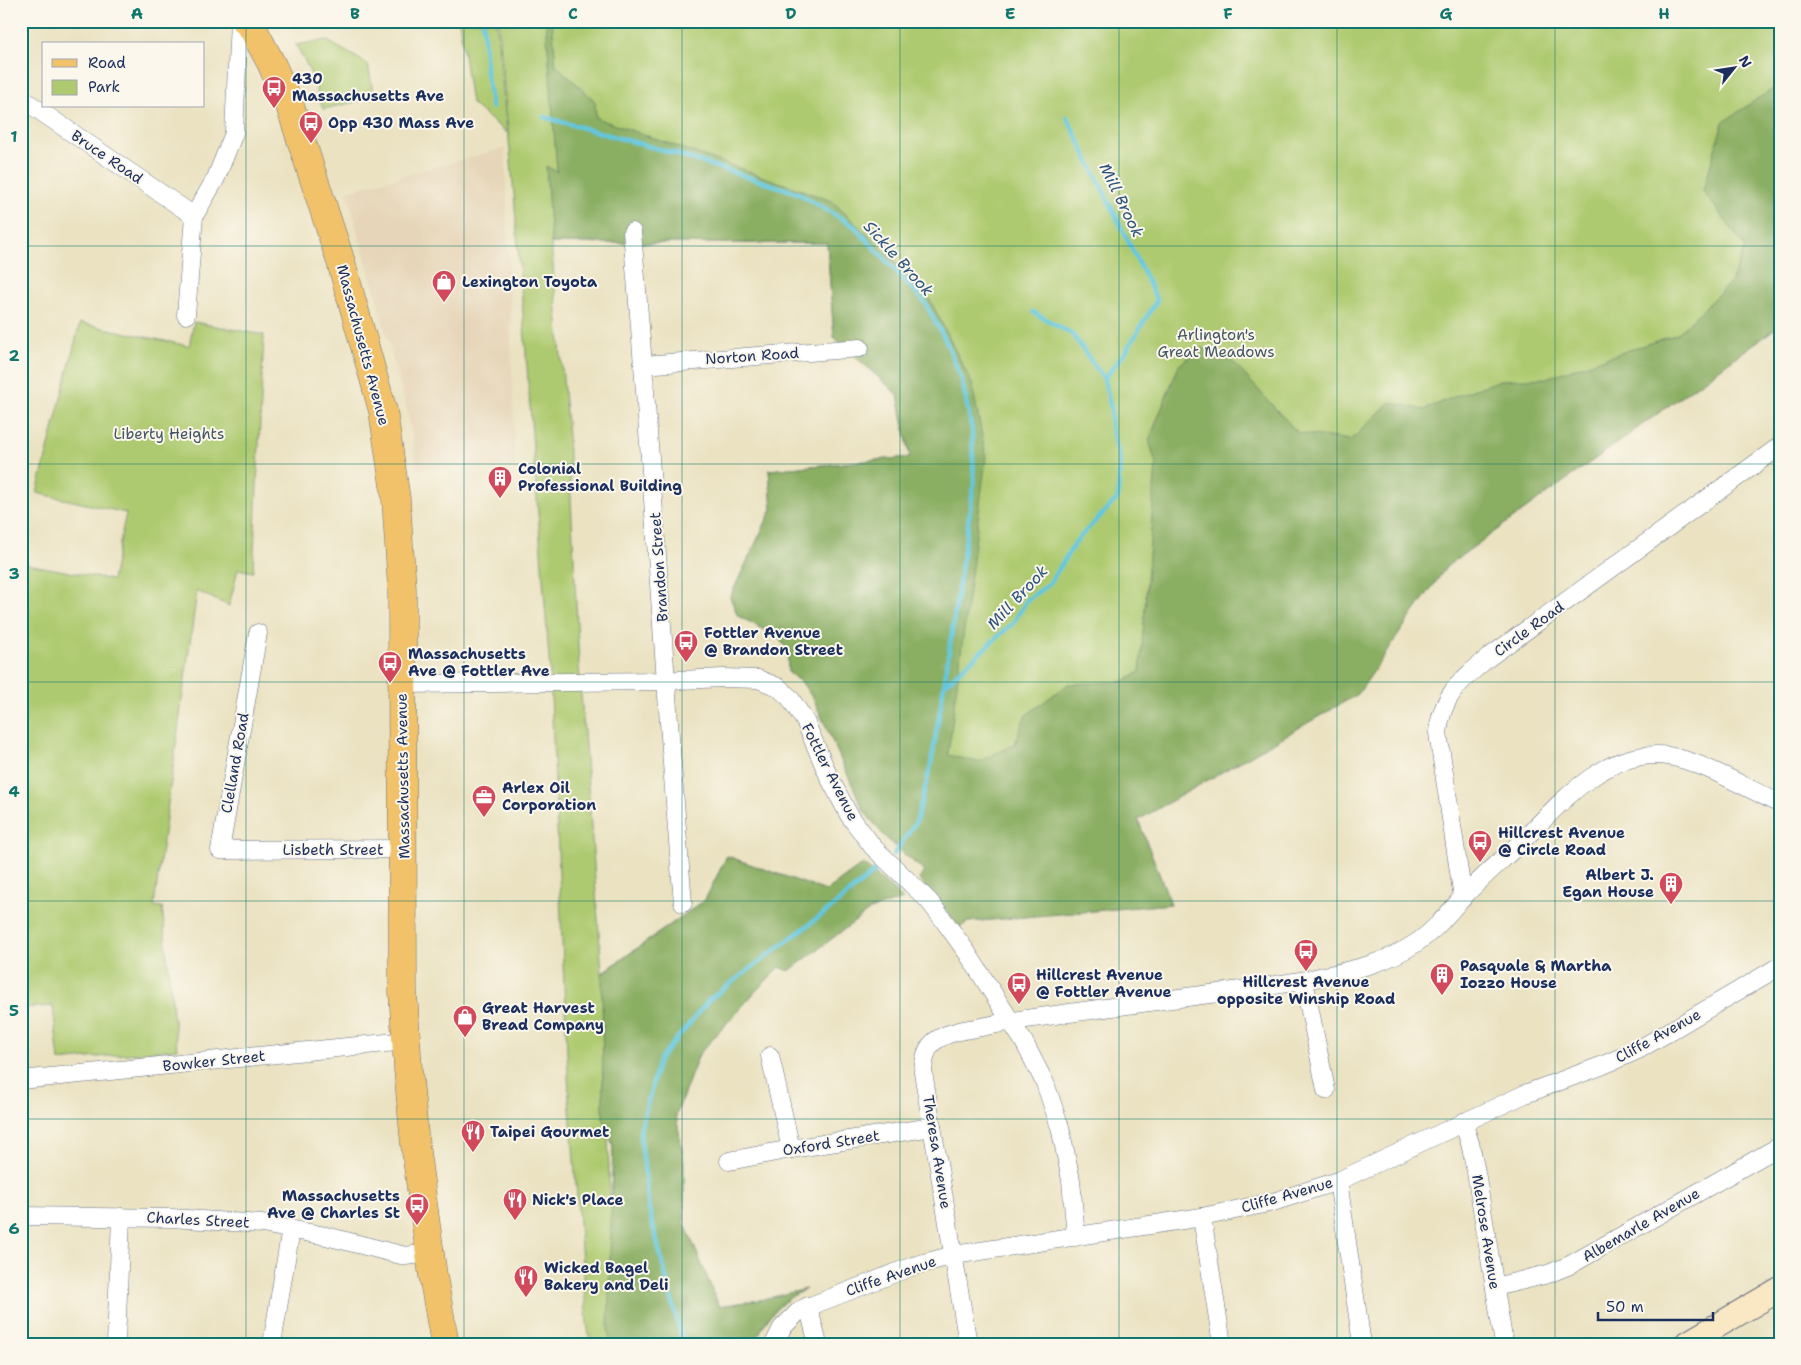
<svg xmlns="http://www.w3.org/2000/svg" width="1801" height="1365" font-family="'Shantell Sans',sans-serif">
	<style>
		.built { fill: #e6d5b8 }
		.green { fill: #aeca70; stroke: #647c67; fill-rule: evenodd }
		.forest { fill: #8aae62; stroke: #526e60 }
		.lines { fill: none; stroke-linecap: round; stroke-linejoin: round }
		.stream { stroke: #61c7df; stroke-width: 4.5 }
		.street-casing { stroke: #636e81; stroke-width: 19 }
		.secondary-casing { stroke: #636e81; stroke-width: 26 }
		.primary-casing { stroke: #636e81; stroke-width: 29 }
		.street { stroke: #fff; stroke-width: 18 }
		.secondary { stroke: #fae7c3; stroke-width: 24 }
		.primary { stroke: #f2c26a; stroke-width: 28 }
		.grid { fill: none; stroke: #0f766e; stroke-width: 1; stroke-opacity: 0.55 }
		.labels { text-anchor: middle; stroke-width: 4; stroke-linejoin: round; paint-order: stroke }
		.poi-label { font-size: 15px; font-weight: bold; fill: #1b2f5e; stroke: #fbf7ec; text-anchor: start }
		.street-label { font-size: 15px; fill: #1b2f5e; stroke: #fbf7ec }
		.park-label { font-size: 15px; fill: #405662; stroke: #fbf7ec }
		.water-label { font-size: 16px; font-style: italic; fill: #2c557e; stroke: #fbf7ec }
		.neatline { fill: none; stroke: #0f766e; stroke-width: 2 }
		.grid-label { font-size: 16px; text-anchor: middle; font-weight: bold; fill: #0f766e }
	</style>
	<rect width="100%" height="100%" fill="#fbf7ec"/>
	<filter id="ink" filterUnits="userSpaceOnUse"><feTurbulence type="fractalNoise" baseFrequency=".02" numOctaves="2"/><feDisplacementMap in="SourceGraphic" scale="10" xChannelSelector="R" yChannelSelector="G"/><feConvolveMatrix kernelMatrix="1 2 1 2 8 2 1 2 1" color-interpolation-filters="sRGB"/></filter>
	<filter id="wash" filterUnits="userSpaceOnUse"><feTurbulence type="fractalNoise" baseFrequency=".0096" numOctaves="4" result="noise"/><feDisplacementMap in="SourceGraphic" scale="20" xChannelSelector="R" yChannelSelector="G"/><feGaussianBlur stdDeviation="1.12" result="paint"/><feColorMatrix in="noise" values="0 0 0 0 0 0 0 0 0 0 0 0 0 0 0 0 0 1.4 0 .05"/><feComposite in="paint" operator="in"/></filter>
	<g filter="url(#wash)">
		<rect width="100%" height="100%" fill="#eae2c1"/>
		<polygon class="built" points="505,148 515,466 417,469 408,414 347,191"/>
		<g class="green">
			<polygon points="459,21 496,21 507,133 471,103"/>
			<path d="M 498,21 L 1780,21 L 1780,325 L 1447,566 L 1409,619 L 1358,694 L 1138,820 L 1171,904 L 968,922 L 960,927 L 919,879 L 925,872 L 886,838 L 864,811 L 814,700 L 803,684 L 788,672 L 788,650 L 777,636 L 738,616 L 730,597 L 772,509 L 769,470 L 910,457 L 898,395 L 834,337 L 827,243 L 551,243 L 568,436 L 579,666 L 602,973 L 705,900 L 727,856 L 826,891 L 863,864 L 903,899 L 870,910 L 789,971 L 780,967 L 755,992 L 699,1054 L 676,1115 L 684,1162 L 684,1222 L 719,1306 L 760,1300 L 806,1289 C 781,1300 764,1318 755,1344 L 591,1344 L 587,1324 L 569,1097 L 550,672 L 514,194 ZM 608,1133 L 613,1145 L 611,1209 L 610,1208 Z"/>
			<polygon points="326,40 368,64 374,98 323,109 308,67 296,45"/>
			<polygon points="194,322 264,335 253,572 238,569 229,606 197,591 154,906 162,907 177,1049 59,1061 53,1006 21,1008 21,566 22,563 112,580 126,513 37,493 80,323 189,346"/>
		</g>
		<g class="forest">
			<polygon points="546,21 552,21 556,65 595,101 596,118 832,201 925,290 972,384 986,457 948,755 978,762 1015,744 1025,716 1068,684 1122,682 1140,672 1156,464 1149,440 1179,365 1202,348 1230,359 1298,433 1351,440 1390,402 1424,410 1456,396 1500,380 1546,378 1677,334 1732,281 1745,247 1703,191 1723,122 1780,84 1780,325 1447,566 1409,619 1358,694 1138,820 1171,904 968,922 960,927 919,879 925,872 886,838 864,811 814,700 803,684 788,672 788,650 777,636 738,616 730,597 772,509 769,470 910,457 898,395 834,337 827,243 551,243 546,166 557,172"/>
			<path d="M 727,856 L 826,891 L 863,864 L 903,899 L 870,910 L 789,971 L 780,967 L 755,992 L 699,1054 L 676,1115 L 684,1162 L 684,1222 L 719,1306 L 760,1300 L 806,1289 C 781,1300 764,1318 755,1344 L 611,1344 L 608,1329 L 613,1145 L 603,1117 L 602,974 L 705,900 Z"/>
		</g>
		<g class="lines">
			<g class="stream">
				<polyline points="483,21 486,72 492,108"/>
				<polyline points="544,117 673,153 798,193 854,226 924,301 945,339 962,380 972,430 974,483 944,685"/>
				<polyline points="1033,312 1072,334 1104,379"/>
				<polyline points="894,854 916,822 931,765 944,685 1013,623 1027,600 1049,584 1077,540 1118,498 1120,459 1111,427 1111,408 1104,379 1126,351 1157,300 1067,117"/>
				<polyline points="683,1344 649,1210 640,1131 659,1060 710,999 835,905 875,871"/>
			</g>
		</g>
	</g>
	<g filter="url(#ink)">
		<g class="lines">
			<defs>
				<g id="street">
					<polyline points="21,98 194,216"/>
					<path d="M 632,232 C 652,455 664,679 683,903"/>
					<polyline points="186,315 194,216 216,178 234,133 239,21"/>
					<polyline points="644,365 860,348"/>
					<polyline points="258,633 220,850 404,849"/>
					<polyline points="402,684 659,681 723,678 758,679 778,687 790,698 805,721 829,777 849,815 873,847 929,901 942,918 966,951 1024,1042 1045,1083 1060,1127 1071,1180 1076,1237"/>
					<path d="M 1463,898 L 1438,733 C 1442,695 1460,681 1488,658 L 1780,446"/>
					<polyline points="1304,981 1326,1090"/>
					<polyline points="770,1056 791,1149"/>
					<polyline points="21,1080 406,1041"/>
					<polyline points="1463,1122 1470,1143 1476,1172 1504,1344"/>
					<polyline points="729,1161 791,1149 932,1127"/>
					<polyline points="1338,1181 1362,1344"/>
					<polyline points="21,1216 171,1218 262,1224 326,1236 405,1256 430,1253"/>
					<polyline points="1202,1217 1222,1344"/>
					<polyline points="1495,1287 1548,1274 1570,1265 1780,1146"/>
					<polyline points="808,1306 818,1344"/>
					<polyline points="116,1344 121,1217"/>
					<polyline points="272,1344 291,1229"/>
					<polyline points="774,1344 782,1328 800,1310 913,1266 954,1255 1202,1217 1273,1202 1338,1181 1525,1094 1601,1066 1638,1050 1780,966"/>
					<path d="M 968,1344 L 923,1072 C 924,1059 926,1046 938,1039 C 950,1032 963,1030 976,1028 C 1000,1023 1024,1019 1048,1016 C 1105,1008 1162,1000 1218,993 C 1250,988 1283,985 1315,978 C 1351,970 1385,964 1416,943 C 1434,931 1447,915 1461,899 C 1480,879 1501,861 1521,842 C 1559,805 1600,754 1658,755 C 1693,756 1747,788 1780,804"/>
				</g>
				<polyline id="secondary" points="1686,1344 1780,1289"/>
				<polyline id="primary" points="246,21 253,29 271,63 289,103 341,262 383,411 396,499 402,589 403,992 408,1069 415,1145 433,1276 445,1344"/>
			</defs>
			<use href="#street" class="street-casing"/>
			<use href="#secondary" class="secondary-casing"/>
			<use href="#primary" class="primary-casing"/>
			<use href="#street" class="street"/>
			<use href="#secondary" class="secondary"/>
			<use href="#primary" class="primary"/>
		</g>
	</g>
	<path class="grid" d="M 246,21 L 246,1344M 464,21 L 464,1344M 682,21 L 682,1344M 900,21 L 900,1344M 1119,21 L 1119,1344M 1337,21 L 1337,1344M 1555,21 L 1555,1344M 21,246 L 1780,246M 21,464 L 1780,464M 21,682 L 1780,682M 21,901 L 1780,901M 21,1119 L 1780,1119"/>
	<defs>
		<symbol id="bus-pin" viewBox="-11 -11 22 30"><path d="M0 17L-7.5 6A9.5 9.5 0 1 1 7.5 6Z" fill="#d1495b" stroke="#fbf7ec"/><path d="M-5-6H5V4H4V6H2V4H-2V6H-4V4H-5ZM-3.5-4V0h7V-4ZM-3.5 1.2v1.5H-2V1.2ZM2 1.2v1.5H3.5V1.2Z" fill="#fff"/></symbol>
		<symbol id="shop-pin" viewBox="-11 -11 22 30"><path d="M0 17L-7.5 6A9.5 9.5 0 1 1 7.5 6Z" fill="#d1495b" stroke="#fbf7ec"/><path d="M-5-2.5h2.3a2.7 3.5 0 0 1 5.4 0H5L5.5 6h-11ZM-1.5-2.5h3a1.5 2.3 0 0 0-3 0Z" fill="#fff"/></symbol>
		<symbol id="building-pin" viewBox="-11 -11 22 30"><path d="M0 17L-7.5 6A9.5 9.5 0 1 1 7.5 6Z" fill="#d1495b" stroke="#fbf7ec"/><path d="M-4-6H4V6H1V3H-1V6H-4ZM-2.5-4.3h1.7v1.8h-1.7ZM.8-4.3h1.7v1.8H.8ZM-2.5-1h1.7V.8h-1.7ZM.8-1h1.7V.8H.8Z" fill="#fff"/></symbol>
		<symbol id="office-pin" viewBox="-11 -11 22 30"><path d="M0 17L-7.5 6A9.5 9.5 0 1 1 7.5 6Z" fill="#d1495b" stroke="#fbf7ec"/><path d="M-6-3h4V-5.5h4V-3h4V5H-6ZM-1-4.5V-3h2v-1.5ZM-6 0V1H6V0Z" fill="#fff"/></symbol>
		<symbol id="restaurant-pin" viewBox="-11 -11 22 30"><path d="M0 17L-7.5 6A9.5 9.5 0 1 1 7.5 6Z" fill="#d1495b" stroke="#fbf7ec"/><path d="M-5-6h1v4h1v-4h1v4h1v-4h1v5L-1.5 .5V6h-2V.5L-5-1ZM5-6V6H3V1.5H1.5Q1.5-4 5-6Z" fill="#fff"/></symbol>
	</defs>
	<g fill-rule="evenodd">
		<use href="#bus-pin" x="260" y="74" width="28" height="38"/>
		<use href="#bus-pin" x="297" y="109" width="28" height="38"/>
		<use href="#shop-pin" x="430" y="268" width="28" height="38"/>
		<use href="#building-pin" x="486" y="464" width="28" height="38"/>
		<use href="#bus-pin" x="672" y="628" width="28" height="38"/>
		<use href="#bus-pin" x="376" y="649" width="28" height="38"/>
		<use href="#office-pin" x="470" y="783" width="28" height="38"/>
		<use href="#bus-pin" x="1466" y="828" width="28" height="38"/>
		<use href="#building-pin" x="1657" y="870" width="28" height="38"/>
		<use href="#bus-pin" x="1292" y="937" width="28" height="38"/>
		<use href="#building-pin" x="1428" y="961" width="28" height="38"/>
		<use href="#bus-pin" x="1005" y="970" width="28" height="38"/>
		<use href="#shop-pin" x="451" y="1003" width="28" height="38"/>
		<use href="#restaurant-pin" x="459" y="1118" width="28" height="38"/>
		<use href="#restaurant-pin" x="501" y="1186" width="28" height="38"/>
		<use href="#bus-pin" x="403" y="1191" width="28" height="38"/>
		<use href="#restaurant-pin" x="512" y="1263" width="28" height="38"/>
	</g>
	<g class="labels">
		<g class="poi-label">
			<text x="292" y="84">430<tspan x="292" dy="17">Massachusetts Ave</tspan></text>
			<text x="328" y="128">Opp 430 Mass Ave</text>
			<text x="462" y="287">Lexington Toyota</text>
			<text x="518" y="474">Colonial<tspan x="518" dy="17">Professional Building</tspan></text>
			<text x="704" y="638">Fottler Avenue<tspan x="704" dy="17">@ Brandon Street</tspan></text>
			<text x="408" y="659">Massachusetts<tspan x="408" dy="17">Ave @ Fottler Ave</tspan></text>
			<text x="502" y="793">Arlex Oil<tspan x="502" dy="17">Corporation</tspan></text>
			<text x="1498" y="838">Hillcrest Avenue<tspan x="1498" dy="17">@ Circle Road</tspan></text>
			<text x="1654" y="880" text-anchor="end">Albert J.<tspan x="1654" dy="17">Egan House</tspan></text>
			<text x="1460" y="971">Pasquale &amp; Martha<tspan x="1460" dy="17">Iozzo House</tspan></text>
			<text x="1036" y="980">Hillcrest Avenue<tspan x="1036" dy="17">@ Fottler Avenue</tspan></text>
			<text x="1306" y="987" text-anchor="middle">Hillcrest Avenue<tspan x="1306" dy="17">opposite Winship Road</tspan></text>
			<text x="482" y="1013">Great Harvest<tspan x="482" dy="17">Bread Company</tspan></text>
			<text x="490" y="1137">Taipei Gourmet</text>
			<text x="400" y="1201" text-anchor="end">Massachusetts<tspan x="400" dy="17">Ave @ Charles St</tspan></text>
			<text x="532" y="1205">Nick's Place</text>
			<text x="544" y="1273">Wicked Bagel<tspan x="544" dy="17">Bakery and Deli</tspan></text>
		</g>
		<g class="street-label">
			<text transform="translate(107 157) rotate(34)" y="5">Bruce Road</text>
			<text transform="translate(363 345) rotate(75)" y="5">Massachusetts Avenue</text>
			<text transform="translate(752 356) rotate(-4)" y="5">Norton Road</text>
			<text transform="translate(659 567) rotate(-94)" y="5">Brandon Street</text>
			<text transform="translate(1529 629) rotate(-36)" y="5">Circle Road</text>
			<text transform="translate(235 763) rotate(-80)" y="5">Clelland Road</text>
			<text transform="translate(830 772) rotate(63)" y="5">Fottler Avenue</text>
			<text transform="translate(403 776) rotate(-91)" y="5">Massachusetts Avenue</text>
			<text x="333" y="855">Lisbeth Street</text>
			<text transform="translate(1658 1036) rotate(-29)" y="5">Cliffe Avenue</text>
			<text transform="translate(214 1061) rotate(-6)" y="5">Bowker Street</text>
			<text transform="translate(831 1143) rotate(-9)" y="5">Oxford Street</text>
			<text transform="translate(937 1152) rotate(81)" y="5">Theresa Avenue</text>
			<text transform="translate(1287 1195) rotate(-16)" y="5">Cliffe Avenue</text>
			<text transform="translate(198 1220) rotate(3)" y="5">Charles Street</text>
			<text transform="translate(1641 1225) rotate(-30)" y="5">Albemarle Avenue</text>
			<text transform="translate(1486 1232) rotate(81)" y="5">Melrose Avenue</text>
			<text transform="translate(891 1276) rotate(-19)" y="5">Cliffe Avenue</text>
		</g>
		<g class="park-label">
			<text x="1216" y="340">Arlington's<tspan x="1216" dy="17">Great Meadows</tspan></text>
			<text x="169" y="439">Liberty Heights</text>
		</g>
		<g class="water-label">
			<text transform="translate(1122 200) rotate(64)" y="6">Mill Brook</text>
			<text transform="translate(899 258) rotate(48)" y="6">Sickle Brook</text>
			<text transform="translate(1017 597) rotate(-47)" y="6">Mill Brook</text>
		</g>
	</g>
	<rect width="1801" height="1365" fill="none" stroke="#fbf7ec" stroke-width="55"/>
	<rect x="42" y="42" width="162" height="65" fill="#fbf7ec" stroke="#a1a7b3"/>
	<rect x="52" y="59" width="25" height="8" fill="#f2c26a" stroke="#a1a7b3"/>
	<text x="88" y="68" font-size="15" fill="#1b2f5e">Road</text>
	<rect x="52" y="80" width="25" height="15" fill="#aeca70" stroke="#a1a7b3"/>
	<text x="88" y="92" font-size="15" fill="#1b2f5e">Park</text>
	<g transform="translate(1734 68) rotate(60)" stroke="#fbf7ec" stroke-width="4" paint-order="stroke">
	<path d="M0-4L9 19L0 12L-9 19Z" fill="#1b2f5e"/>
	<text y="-8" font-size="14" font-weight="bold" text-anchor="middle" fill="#1b2f5e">N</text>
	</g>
	<path d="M1598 1312v8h115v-8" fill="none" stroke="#1b2f5e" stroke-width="2.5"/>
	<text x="1606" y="1312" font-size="15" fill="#1b2f5e" stroke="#fbf7ec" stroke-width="4" paint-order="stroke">50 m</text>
	<rect x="28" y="28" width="1746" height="1310" class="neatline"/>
	<g class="grid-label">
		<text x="137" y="19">A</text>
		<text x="355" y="19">B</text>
		<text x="573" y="19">C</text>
		<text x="791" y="19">D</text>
		<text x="1010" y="19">E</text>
		<text x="1228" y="19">F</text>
		<text x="1446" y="19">G</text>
		<text x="1664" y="19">H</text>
		<text x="14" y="142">1</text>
		<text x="14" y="361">2</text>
		<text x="14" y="579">3</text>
		<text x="14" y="797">4</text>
		<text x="14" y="1016">5</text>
		<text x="14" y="1234">6</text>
	</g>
</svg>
